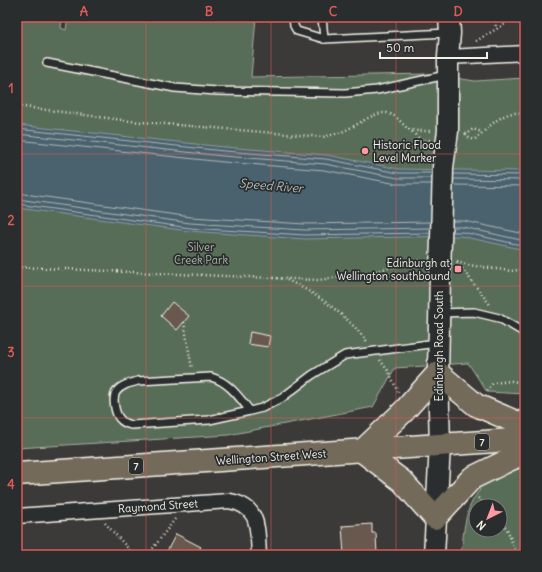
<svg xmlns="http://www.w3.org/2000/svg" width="542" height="572" font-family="Delius,sans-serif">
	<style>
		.green { fill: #586d58; stroke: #a6afa0; fill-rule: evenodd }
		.water { fill: #4a626e; stroke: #8e9b9f }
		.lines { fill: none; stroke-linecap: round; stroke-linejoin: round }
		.shore { stroke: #b0b8b7; stroke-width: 1 }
		.building { fill: #67594e; stroke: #f4f1e8 }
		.lane-casing { stroke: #f4f1e8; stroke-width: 10 }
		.street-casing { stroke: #f4f1e8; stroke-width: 17 }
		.secondary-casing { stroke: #f4f1e8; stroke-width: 23 }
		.primary-casing { stroke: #f4f1e8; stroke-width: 25 }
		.path { stroke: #f4f1e8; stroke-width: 2.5; stroke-dasharray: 1 3; stroke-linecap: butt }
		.lane { stroke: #2a2d2e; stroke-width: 7 }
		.street { stroke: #2a2d2e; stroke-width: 14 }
		.secondary { stroke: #2a2d2e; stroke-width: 20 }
		.primary { stroke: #736b5a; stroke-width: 22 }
		.grid { fill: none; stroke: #de5a58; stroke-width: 1; stroke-opacity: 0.55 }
		.poi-dot { fill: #ff9aa2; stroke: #2a2d2e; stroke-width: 1.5 }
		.labels { text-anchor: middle; stroke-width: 3.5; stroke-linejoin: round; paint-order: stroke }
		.shield { fill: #2a2d2e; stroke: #b7b6b0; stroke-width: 1 }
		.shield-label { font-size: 10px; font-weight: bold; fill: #f4f1e8 }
		.poi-label { font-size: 11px; fill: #f4f1e8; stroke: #2a2d2e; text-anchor: start }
		.park-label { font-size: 11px; fill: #aeb6a7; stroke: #2a2d2e }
		.street-label { font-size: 11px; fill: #f4f1e8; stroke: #2a2d2e }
		.water-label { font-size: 12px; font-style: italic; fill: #b0b8b7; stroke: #2a2d2e }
		.neatline { fill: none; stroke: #de5a58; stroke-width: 1.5 }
		.grid-label { font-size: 13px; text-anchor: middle; font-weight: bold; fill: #de5a58 }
	</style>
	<rect width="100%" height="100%" fill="#3c3a38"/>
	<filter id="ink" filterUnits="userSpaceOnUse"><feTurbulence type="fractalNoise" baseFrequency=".025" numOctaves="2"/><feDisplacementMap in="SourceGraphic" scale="8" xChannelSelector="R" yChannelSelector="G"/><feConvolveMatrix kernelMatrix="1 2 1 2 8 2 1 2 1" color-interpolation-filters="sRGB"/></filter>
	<g filter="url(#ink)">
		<g class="green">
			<polygon points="17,17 62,17 61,28 66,30 68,17 256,17 251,77 429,74 475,81 525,78 525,394 487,392 468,363 395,368 373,407 228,435 17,448"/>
			<path d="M 525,468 L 525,555 L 461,555 C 464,532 464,508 480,490 L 477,486 L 510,471 ZM 476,506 L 500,506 L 500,530 L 476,530 Z"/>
		</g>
		<polygon class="water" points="17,125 224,147 327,155 399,169 525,171 525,250 461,236 305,239 189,231 17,208"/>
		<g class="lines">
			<g class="shore">
				<polyline points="17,129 224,151 326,159 398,173 432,173"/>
				<polyline points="17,134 223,156 325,164 398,178 432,178"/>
				<polyline points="17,140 223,162 324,170 397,184 432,184"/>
				<polyline points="454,174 525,175"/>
				<polyline points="454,179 525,180"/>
				<polyline points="454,185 525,186"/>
				<polyline points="17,193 191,217 305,224 430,222"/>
				<polyline points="17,199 190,223 305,230 430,228"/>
				<polyline points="17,204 190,228 305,235 430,233"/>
				<polyline points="452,221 464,221 525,234"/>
				<polyline points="452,227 463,227 525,241"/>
				<polyline points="452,232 462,232 525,246"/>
			</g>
		</g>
		<g class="building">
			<polygon points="172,302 189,316 177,330 161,316"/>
			<polygon points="250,332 270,336 268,347 248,344"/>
			<polygon points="372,524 372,533 376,533 377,555 344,555 342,526"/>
			<polygon points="176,534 201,547 196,555 165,555"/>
		</g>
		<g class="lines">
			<defs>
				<g id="lane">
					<polyline points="293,17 294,26 297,31 324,39 448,33"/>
					<polyline points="322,17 324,39"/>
					<polyline points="47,63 175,88 217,91 345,93 377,90 446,75"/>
					<polyline points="440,313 474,312 499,318 525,333"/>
					<path d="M 250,411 C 239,397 229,382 211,377 L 138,381 C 130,383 121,385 116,392 C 112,398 115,414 120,419 C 123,423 127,424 131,425 L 209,420 L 250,411 L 262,408 L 282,398 L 312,375 L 345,355 L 437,343"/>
				</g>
				<g id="street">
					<polyline points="448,57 525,53"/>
					<path d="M 17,516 L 229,501 C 261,506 257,530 259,555"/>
				</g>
				<polyline id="secondary" points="434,555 440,445 438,373 440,275 443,167 448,131 448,57 450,33 449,17"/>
				<g id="primary">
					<polyline points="362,451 402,481 435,518 472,478 525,452"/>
					<polyline points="362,451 404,411 438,373 476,405 525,426"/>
					<polyline points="17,474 525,439"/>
				</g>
			</defs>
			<use href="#lane" class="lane-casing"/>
			<use href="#street" class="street-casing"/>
			<use href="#secondary" class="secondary-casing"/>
			<use href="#primary" class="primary-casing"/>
			<g class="path">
				<polyline points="495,17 496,29"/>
				<polyline points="476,41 505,24"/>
				<path d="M 17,106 L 130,121 L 323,137 C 332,135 341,133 350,128 C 361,123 374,112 387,113 C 397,115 401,123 407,128 C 413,132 425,131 432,131"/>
				<polyline points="409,129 421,140 430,140"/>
				<polyline points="465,133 466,134 473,129 482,132"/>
				<path d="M 466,134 L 469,138 L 474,140 C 488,129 505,106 525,115"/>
				<polyline points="457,261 468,265 511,271 525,269"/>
				<polyline points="457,262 491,306"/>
				<polyline points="17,267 318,280 367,273 422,260"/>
				<path d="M 287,280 C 318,294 348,316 368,343"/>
				<polyline points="184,322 192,369"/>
				<polyline points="380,360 389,372 398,392"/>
				<polyline points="487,391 493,383 511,381 525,383"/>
				<polyline points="478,498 486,506"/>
				<polyline points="500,520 507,529 517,555"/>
				<polyline points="105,523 134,555"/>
				<polyline points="148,555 175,519"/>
			</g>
			<use href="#lane" class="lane"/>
			<use href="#street" class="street"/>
			<use href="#secondary" class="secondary"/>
			<use href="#primary" class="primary"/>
		</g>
	</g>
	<path class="grid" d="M 146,17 L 146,555M 271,17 L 271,555M 396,17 L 396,555M 17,154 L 525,154M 17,286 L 525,286M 17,418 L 525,418"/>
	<g class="poi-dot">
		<circle cx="365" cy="151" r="4"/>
		<rect x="454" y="265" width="8" height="8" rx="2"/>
	</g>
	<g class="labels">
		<g class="shield">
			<rect x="475" y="434" width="14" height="16" rx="3"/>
			<rect x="129" y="458" width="14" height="16" rx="3"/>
		</g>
		<g class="shield-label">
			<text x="482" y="446">7</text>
			<text x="136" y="470">7</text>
		</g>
		<g class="poi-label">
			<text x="373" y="149">Historic Flood<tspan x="373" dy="13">Level Marker</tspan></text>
			<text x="450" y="267" text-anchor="end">Edinburgh at<tspan x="450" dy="13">Wellington southbound</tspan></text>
		</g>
		<g class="park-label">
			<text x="201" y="251">Silver<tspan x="201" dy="13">Creek Park</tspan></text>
		</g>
		<g class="street-label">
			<text transform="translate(439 346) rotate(-90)" y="4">Edinburgh Road South</text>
			<text transform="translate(271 457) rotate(-4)" y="4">Wellington Street West</text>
			<text transform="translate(158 506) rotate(-4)" y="4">Raymond Street</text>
		</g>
		<g class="water-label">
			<text transform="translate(271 186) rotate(5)" y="4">Speed River</text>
		</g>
	</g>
	<rect width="542" height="572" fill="none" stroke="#2a2d2e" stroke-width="44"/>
	<g transform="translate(488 518) rotate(222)"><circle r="19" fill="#2a2d2e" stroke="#7b7b78"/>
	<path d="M0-3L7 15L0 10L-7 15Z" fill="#ff9aa2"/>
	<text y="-6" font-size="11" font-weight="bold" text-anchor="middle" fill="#f4f1e8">N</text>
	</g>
	<path d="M380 52v6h107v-6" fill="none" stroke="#f4f1e8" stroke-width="2"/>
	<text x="386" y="52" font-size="12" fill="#f4f1e8" stroke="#2a2d2e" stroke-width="3" paint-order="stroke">50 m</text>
	<rect x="22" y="22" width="498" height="528" class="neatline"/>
	<g class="grid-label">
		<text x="84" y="16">A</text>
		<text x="209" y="16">B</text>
		<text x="333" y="16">C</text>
		<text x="458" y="16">D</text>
		<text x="11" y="93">1</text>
		<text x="11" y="225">2</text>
		<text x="11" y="357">3</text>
		<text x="11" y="489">4</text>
	</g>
</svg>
